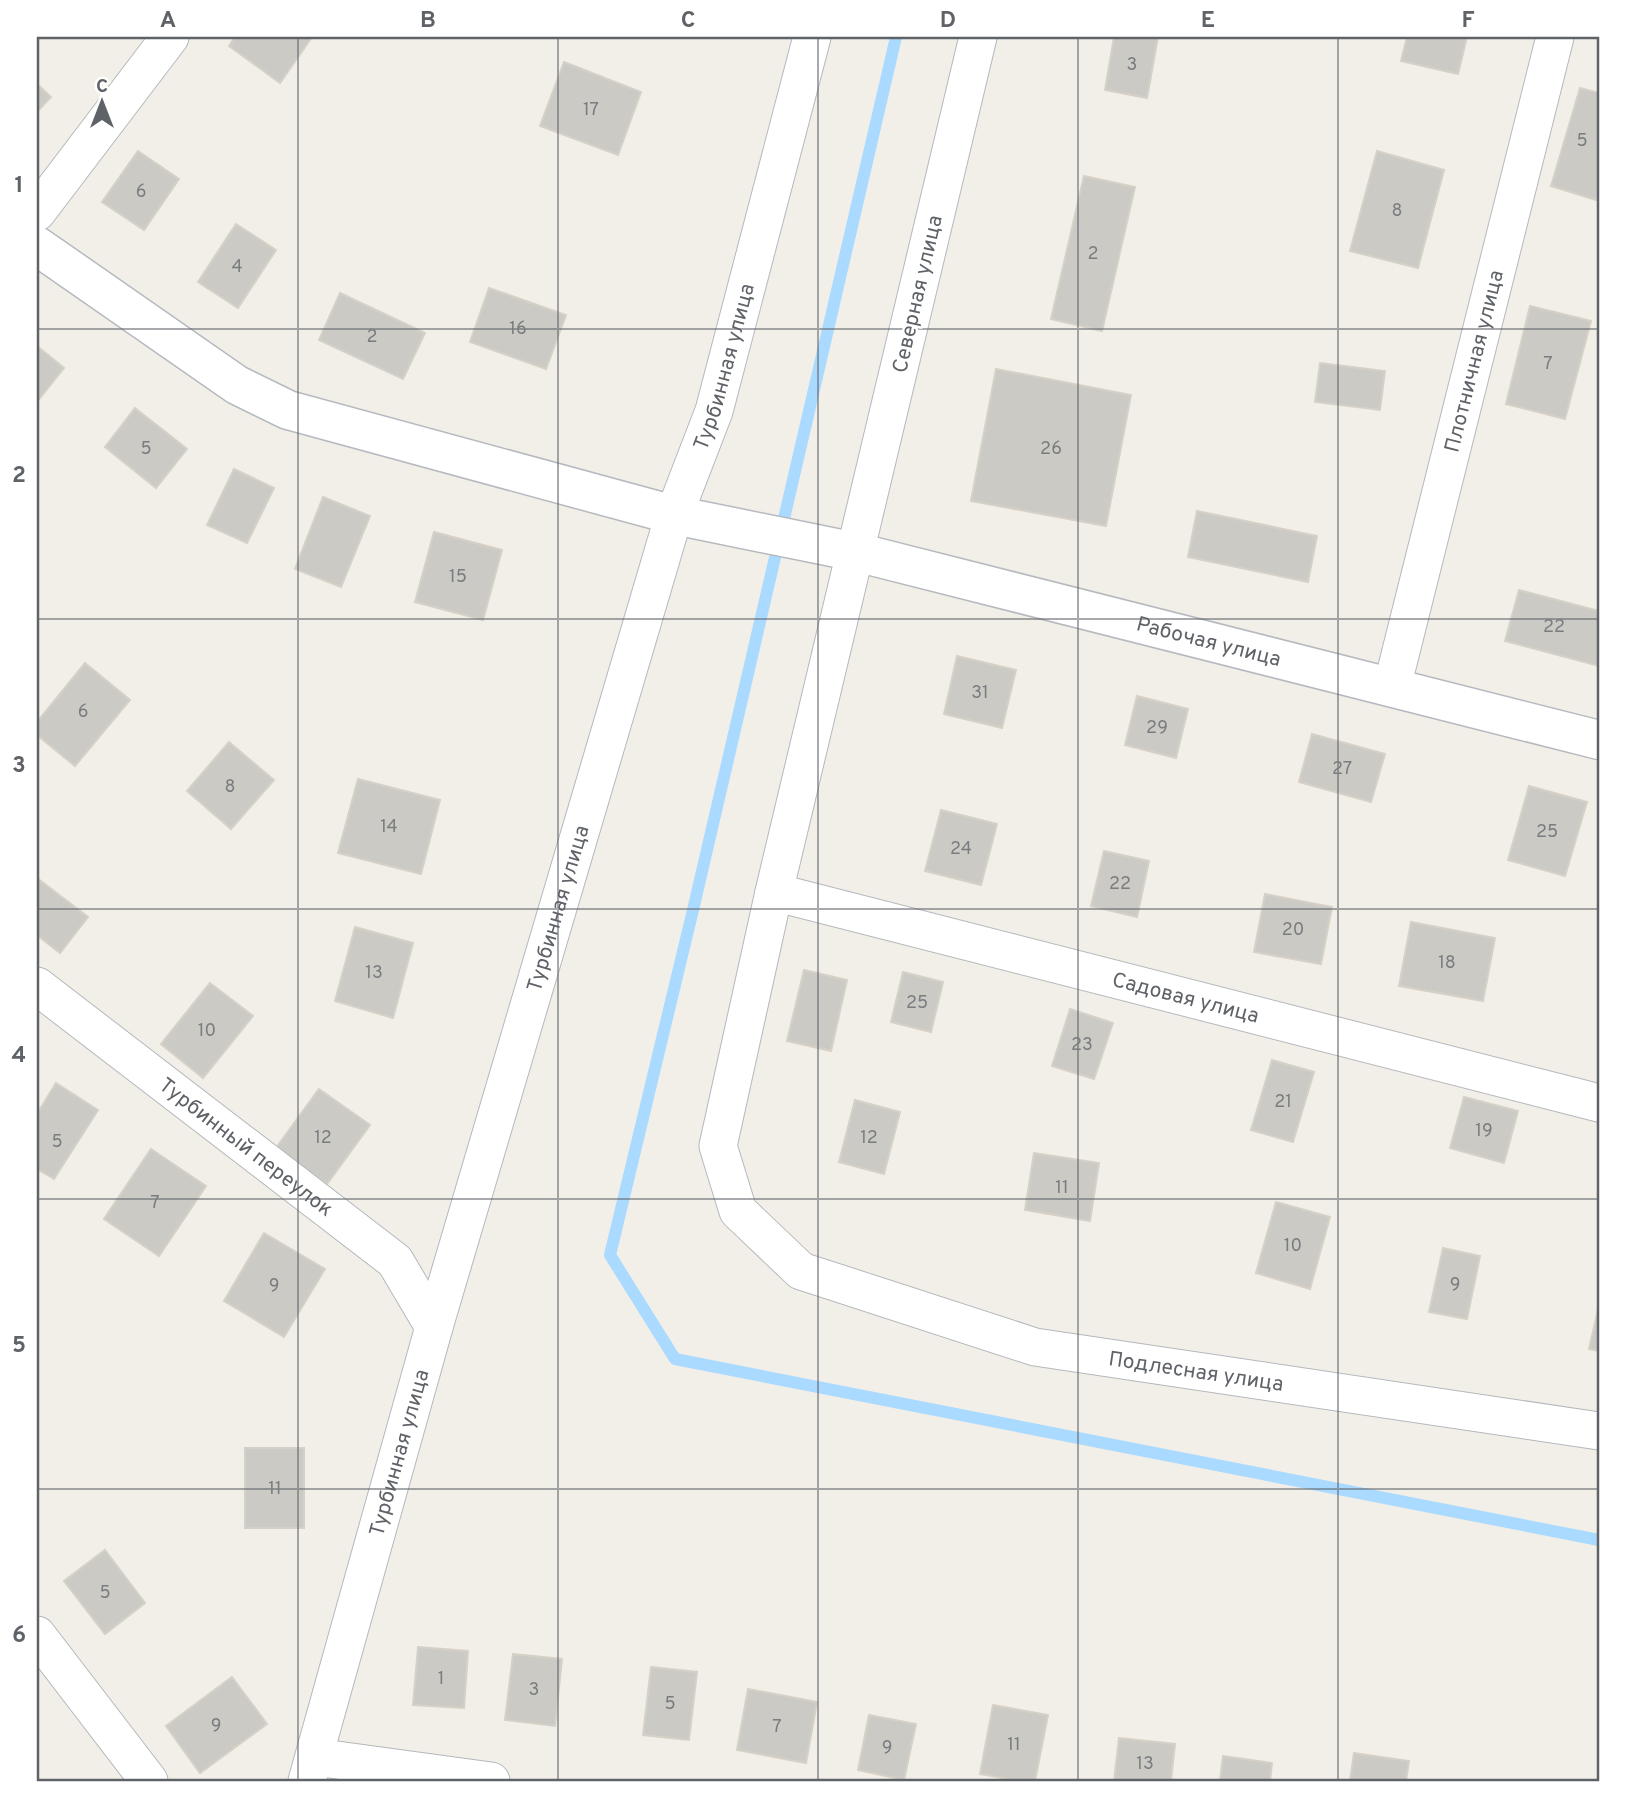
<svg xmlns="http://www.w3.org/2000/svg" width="1636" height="1818" font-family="Overpass,sans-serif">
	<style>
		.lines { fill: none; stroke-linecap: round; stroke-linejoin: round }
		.stream { stroke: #aadaff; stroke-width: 12 }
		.building { fill: #cccac5; stroke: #d6d1c6; stroke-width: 2 }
		.street-casing { stroke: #b5b8bc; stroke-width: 39 }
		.secondary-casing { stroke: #b6babf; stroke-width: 41 }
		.street { stroke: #fff; stroke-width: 37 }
		.secondary { stroke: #fff; stroke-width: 38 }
		.grid { fill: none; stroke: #5f6368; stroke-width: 2; stroke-opacity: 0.55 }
		.labels { text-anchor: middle; stroke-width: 5; stroke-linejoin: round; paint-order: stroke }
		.number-label { font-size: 18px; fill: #7a7d7f }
		.street-label { font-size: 21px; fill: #5f6368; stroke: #fff }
		.neatline { fill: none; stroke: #5f6368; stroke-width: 2.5 }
		.grid-label { font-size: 23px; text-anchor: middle; font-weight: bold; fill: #5f6368 }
	</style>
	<rect width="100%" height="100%" fill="#f1efe8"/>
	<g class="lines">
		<polyline class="stream" points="896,37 693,910 610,1255 675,1359 1599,1540"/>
	</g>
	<g class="building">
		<polygon points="235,37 312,37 280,83 229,46"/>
		<polygon points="1114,37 1158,37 1147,98 1105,90"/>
		<polygon points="1407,37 1467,37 1458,74 1401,61"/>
		<polygon points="564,62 641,92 618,155 540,126"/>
		<polygon points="37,84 51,97 37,112"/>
		<polygon points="1580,88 1599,93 1599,190 1596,200 1551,186"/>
		<polygon points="138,151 179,179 144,230 102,202"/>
		<polygon points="1377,151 1444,170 1418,268 1350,251"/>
		<polygon points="1084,176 1135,187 1102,331 1051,319"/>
		<polygon points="236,224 276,250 238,308 198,282"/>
		<polygon points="489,288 566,315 546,369 470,342"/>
		<polygon points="340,293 425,333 403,379 319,340"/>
		<polygon points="1530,306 1591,321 1565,419 1506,404"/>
		<polygon points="37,346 64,368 37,402"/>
		<polygon points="1320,363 1385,371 1380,410 1315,402"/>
		<polygon points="996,369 1131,395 1106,526 971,501"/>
		<polygon points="135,408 187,449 156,488 105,447"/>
		<polygon points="234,469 274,488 247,543 207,525"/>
		<polygon points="323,497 370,516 341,587 295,569"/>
		<polygon points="1197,511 1317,536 1308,582 1188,557"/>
		<polygon points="434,532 502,550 483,620 415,602"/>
		<polygon points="1519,590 1599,611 1599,666 1505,641"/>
		<polygon points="957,656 1016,670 1002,728 944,714"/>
		<polygon points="85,663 130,700 75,766 37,735 37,722"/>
		<polygon points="1137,696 1188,709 1176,758 1125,745"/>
		<polygon points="1312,734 1385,754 1371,802 1299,782"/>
		<polygon points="229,742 274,780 231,829 187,791"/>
		<polygon points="358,779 440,800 421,874 338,853"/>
		<polygon points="1529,786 1587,802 1565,876 1508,860"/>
		<polygon points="941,810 997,824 981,885 925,871"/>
		<polygon points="1104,851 1149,861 1137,917 1091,906"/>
		<polygon points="37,878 88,917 60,953 37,935"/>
		<polygon points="1265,894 1332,907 1321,964 1254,952"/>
		<polygon points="1411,922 1495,938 1483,1001 1399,986"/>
		<polygon points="355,927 413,943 393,1018 335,1001"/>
		<polygon points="804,970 847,980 831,1051 787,1041"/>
		<polygon points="903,972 943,982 931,1032 891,1022"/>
		<polygon points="210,983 253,1016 203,1078 161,1044"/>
		<polygon points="1070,1009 1113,1023 1094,1079 1052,1066"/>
		<polygon points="1272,1060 1314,1072 1293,1142 1251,1130"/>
		<polygon points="56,1083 98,1110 54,1179 37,1169 37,1114"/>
		<polygon points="319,1089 370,1125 327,1184 276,1148"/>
		<polygon points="1464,1097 1518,1111 1504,1163 1450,1148"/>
		<polygon points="855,1100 900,1112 884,1174 839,1162"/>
		<polygon points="151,1149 206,1186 159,1256 104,1219"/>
		<polygon points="1034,1153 1099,1163 1090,1221 1025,1210"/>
		<polygon points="1276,1202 1330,1217 1310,1289 1256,1273"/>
		<polygon points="264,1233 325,1269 284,1337 224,1301"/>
		<polygon points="1443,1248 1480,1256 1467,1319 1429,1312"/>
		<polygon points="1599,1305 1599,1351 1589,1349"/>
		<rect x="245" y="1448" width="59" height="80"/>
		<polygon points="105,1550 145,1603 105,1634 64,1581"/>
		<polygon points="418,1647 468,1651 464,1708 413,1705"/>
		<polygon points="513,1654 562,1659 555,1726 505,1720"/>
		<polygon points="651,1667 697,1672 689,1740 643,1735"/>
		<polygon points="232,1677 267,1724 200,1773 166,1726"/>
		<polygon points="748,1689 817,1702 806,1763 737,1750"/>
		<polygon points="993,1705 1048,1715 1035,1781 1019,1781 980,1774"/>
		<polygon points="869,1715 916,1724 904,1780 858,1770"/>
		<polygon points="1119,1738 1175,1744 1171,1781 1114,1781"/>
		<polygon points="1354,1753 1409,1761 1406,1781 1350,1781"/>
		<polygon points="1223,1756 1272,1763 1270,1781 1220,1781"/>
	</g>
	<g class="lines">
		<defs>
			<g id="street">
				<path id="s1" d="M 978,37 L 774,892 L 718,1146 L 738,1211 L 801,1271 L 1035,1347 L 1599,1431"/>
				<polyline points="37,212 170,37"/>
				<path id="s2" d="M 1392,687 L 1555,37"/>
				<path id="s3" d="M 774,892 L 1599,1103"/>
				<path id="s4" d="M 37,986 L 395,1261 L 434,1327"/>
				<polyline points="37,1635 149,1781"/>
				<polyline points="315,1757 491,1781"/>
				<path id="s5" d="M 307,1781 L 434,1327 L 674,515 L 714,411 L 812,37"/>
			</g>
			<g id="secondary">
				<path id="s6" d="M 37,246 L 237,385 L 288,410 L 674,515 L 856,552 L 1599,740"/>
			</g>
		</defs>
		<use href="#street" class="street-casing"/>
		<use href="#secondary" class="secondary-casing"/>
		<use href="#street" class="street"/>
		<use href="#secondary" class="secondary"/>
	</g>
	<path class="grid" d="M 298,37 L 298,1781M 558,37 L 558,1781M 818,37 L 818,1781M 1078,37 L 1078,1781M 1338,37 L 1338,1781M 37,329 L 1599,329M 37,619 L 1599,619M 37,909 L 1599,909M 37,1199 L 1599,1199M 37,1489 L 1599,1489"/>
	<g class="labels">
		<g class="number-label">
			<text x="1132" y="70">3</text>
			<text x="591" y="115">17</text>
			<text x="1582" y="146">5</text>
			<text x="141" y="197">6</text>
			<text x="1397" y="216">8</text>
			<text x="1093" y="259">2</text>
			<text x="237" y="272">4</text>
			<text x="518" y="334">16</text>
			<text x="372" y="342">2</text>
			<text x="1548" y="369">7</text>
			<text x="146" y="454">5</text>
			<text x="1051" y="454">26</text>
			<text x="458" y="582">15</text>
			<text x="1554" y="632">22</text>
			<text x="980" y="698">31</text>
			<text x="83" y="717">6</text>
			<text x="1157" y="733">29</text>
			<text x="1342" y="774">27</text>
			<text x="230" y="792">8</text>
			<text x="389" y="832">14</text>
			<text x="1547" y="837">25</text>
			<text x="961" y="854">24</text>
			<text x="1120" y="889">22</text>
			<text x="1293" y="935">20</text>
			<text x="1447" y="968">18</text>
			<text x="374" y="978">13</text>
			<text x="917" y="1008">25</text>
			<text x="207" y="1036">10</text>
			<text x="1082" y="1050">23</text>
			<text x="1283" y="1107">21</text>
			<text x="1484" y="1136">19</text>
			<text x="323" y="1143">12</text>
			<text x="869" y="1143">12</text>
			<text x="57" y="1147">5</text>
			<text x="1062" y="1193">11</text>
			<text x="155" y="1208">7</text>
			<text x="1293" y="1251">10</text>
			<text x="1455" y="1290">9</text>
			<text x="274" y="1291">9</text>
			<text x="275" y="1494">11</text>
			<text x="105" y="1598">5</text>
			<text x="441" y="1684">1</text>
			<text x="534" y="1695">3</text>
			<text x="670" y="1709">5</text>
			<text x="216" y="1731">9</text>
			<text x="777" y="1732">7</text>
			<text x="1014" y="1750">11</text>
			<text x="887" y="1753">9</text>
			<text x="1145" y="1769">13</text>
		</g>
		<g class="street-label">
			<text transform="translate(917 294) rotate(-77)" y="7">Северная улица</text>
			<text dy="7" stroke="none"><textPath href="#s2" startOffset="336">Плотничная улица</textPath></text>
			<text dy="7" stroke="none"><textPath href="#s5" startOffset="1475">Турбинная улица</textPath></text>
			<text dy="7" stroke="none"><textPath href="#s6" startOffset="1250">Рабочая улица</textPath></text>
			<text dy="7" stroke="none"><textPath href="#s5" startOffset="908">Турбинная улица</textPath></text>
			<text dy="7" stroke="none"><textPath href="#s3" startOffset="425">Садовая улица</textPath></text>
			<text dy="7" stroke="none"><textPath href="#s4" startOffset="264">Турбинный переулок</textPath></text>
			<text dy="7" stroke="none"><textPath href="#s1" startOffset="1703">Подлесная улица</textPath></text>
			<text dy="7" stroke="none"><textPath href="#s5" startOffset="341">Турбинная улица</textPath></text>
		</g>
	</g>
	<rect width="1636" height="1818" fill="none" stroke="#ffffff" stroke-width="77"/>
	<g transform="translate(102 102)" stroke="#ffffff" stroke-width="5" paint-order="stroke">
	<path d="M0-5L12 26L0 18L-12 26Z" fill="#5f6368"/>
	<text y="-10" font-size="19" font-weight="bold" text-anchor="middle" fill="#5f6368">С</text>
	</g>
	<rect x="38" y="38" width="1560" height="1742" class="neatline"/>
	<g class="grid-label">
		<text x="168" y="27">A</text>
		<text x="428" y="27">B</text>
		<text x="688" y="27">C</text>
		<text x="948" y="27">D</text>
		<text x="1208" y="27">E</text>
		<text x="1468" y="27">F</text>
		<text x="19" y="192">1</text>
		<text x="19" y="482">2</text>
		<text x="19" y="772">3</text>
		<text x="19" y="1062">4</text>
		<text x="19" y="1352">5</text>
		<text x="19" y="1642">6</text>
	</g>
</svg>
